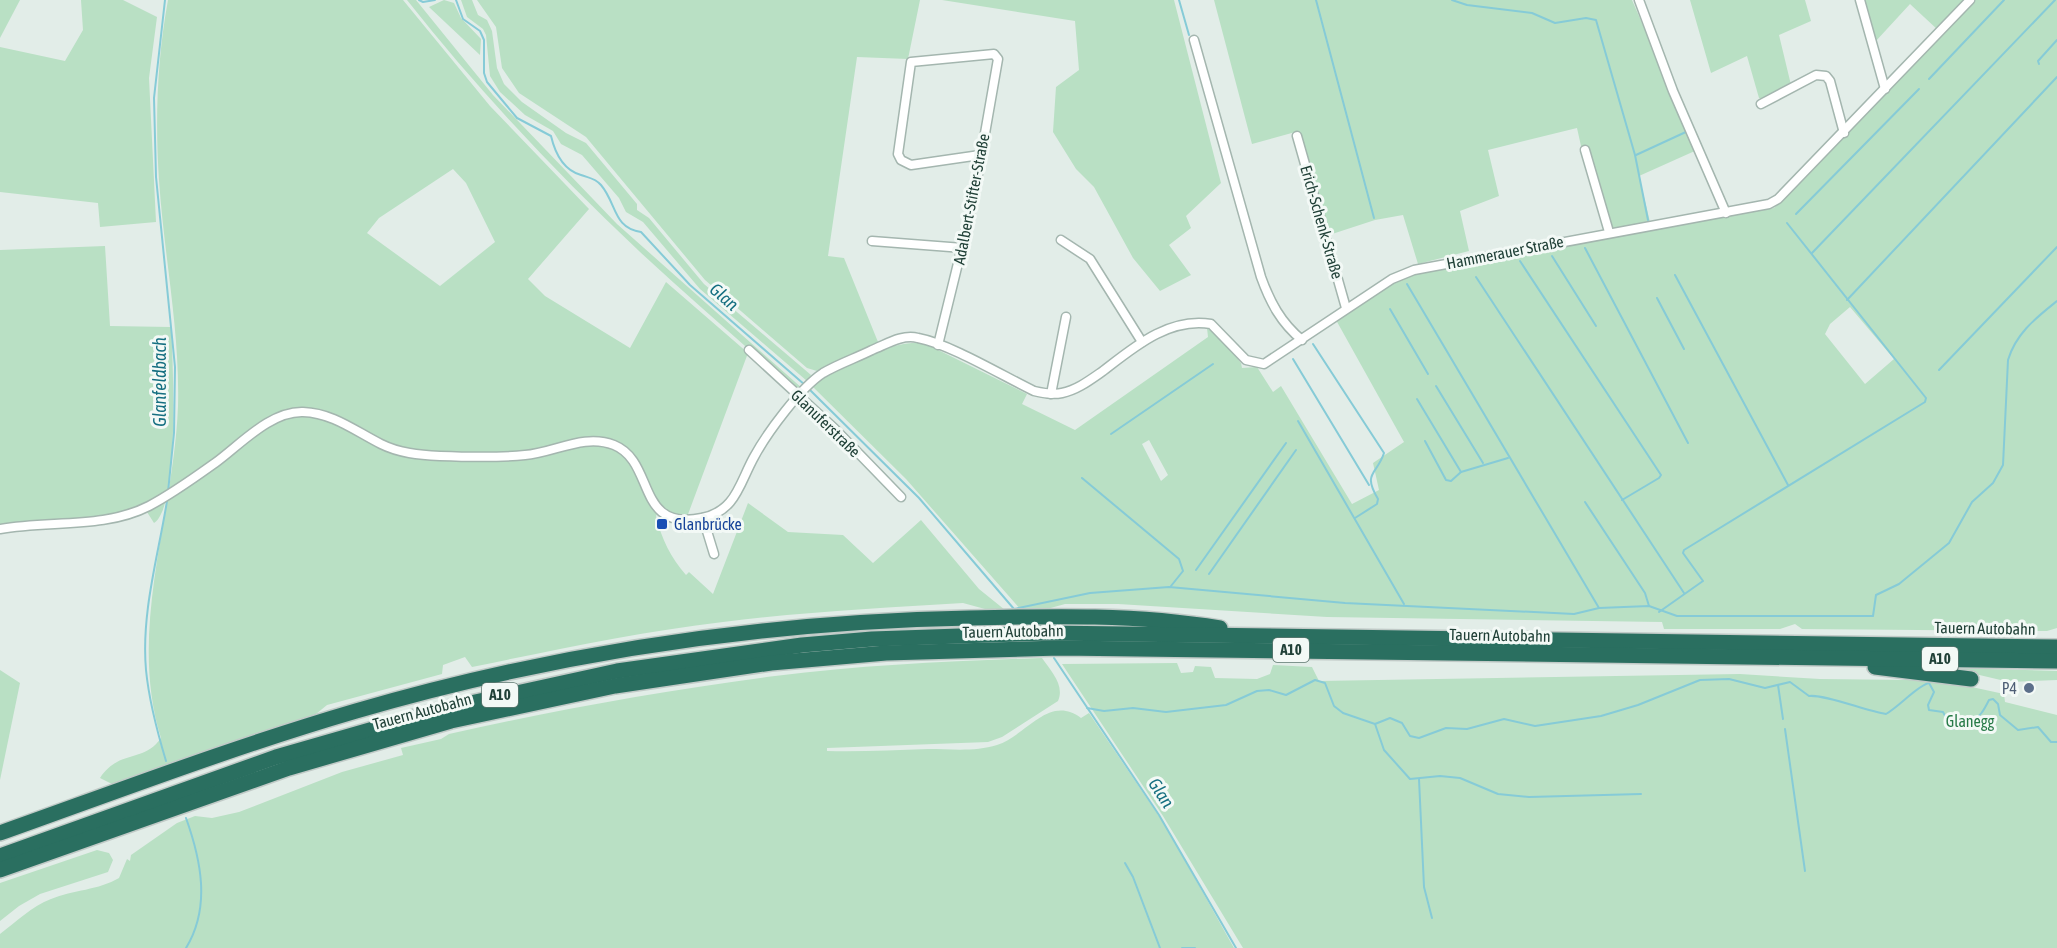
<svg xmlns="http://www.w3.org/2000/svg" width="2057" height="948" font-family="'Asap Condensed',sans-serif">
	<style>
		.green { fill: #b9e0c4; fill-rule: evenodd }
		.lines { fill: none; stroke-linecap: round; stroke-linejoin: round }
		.stream { stroke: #86cbd7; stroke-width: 2 }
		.street-casing { stroke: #a4b6af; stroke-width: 11 }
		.highway-casing { stroke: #c1cac7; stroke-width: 18 }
		.street { stroke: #fff; stroke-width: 8 }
		.highway { stroke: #2a6f60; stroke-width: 15 }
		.transit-dot { fill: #1a4fb4; stroke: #f3f9f6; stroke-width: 2 }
		.service-dot { fill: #5c6f8a; stroke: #f3f9f6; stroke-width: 2 }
		.labels { text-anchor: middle; stroke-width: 6; stroke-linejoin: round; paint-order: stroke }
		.shield { fill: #f3f9f6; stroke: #5f7870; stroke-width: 1.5 }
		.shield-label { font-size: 15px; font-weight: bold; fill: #204037 }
		.street-label { font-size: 16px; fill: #204037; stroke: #f3f9f6 }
		.transit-label { font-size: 16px; fill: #164399; stroke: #f3f9f6; text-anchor: start }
		.service-label { font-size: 16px; fill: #4e5e75; stroke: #f3f9f6; text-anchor: end }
		.park-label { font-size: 16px; fill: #277a47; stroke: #f3f9f6 }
		.water-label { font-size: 18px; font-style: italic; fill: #156f81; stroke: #f3f9f6 }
	</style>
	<rect width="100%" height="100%" fill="#e2ede8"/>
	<g class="green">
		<polygon points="0,0 20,0 0,38"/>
		<polygon points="81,0 123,0 157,17 149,78 156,222 100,227 98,203 0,192 0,47 65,61 83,30"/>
		<path d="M 168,0 L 403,0 L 490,106 L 589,209 L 528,279 L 545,296 L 630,348 L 666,282 L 748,353 L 687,517 L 676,515 L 660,508 L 656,516 C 661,538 671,558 686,575 L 689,572 L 713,594 L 748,503 L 788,532 L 843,535 L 873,563 L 921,520 L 979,589 L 1005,610 L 985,609 L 963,603 C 883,608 802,612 723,622 C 638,632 555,650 472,667 L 465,657 L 443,665 L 442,674 L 327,705 L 316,714 L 112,784 L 100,778 C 119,749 144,763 161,738 C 127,630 174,516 178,406 C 180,330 164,256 159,180 C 155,120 157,60 168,0 ZM 453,169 L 466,183 L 495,242 L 440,286 L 367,233 L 379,218 Z"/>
		<path d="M 407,0 L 416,0 L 493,95 L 617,224 L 803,389 L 798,394 C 746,345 691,300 639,251 C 556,173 478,90 407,0 Z"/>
		<polygon points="444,0 454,3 461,18 481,39 480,55 429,7"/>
		<polygon points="461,0 472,0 478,15 487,20 492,31 497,68 504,84 522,102 566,133 586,143 637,204 637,210 649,218 704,284 811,375 807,381 700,289 643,222 626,212 619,198 582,155 561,144 553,131 525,115 500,92 490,76 486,35 483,29 467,17"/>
		<polygon points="477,0 920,0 908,59 857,57 828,256 844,258 878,342 817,371 807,368 705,280 586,137 519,93 502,68 496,27"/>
		<polygon points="942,0 1174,0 1221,183 1186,216 1191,228 1169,245 1191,275 1160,291 1133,258 1094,187 1076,169 1053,132 1056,87 1079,70 1075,21"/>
		<polygon points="1214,0 1632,0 1697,150 1639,176 1650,222 1612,229 1586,146 1581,146 1577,128 1488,150 1499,196 1460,211 1469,251 1418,264 1403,215 1375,220 1329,235 1299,131 1252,144"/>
		<polygon points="1690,0 1805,0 1811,21 1779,35 1791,85 1763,99 1759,98 1747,56 1711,73"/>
		<polygon points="1864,0 1966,0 1938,30 1910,4 1875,42"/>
		<path d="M 1971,0 L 2057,0 L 2057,628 L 2047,631 L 1802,629 L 1795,624 L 1780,629 L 1664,629 L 1662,622 L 1327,617 L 1118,604 L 1065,604 L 1047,609 L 1021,610 L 906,479 L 813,387 L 817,381 C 849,366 888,340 924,343 L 1027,394 L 1022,404 L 1075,430 L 1208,337 L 1207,328 L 1222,339 L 1241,363 L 1242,368 L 1257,367 L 1273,392 L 1281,386 L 1352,504 L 1379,490 L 1373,463 L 1404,442 L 1336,320 L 1400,279 L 1416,273 L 1774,208 ZM 1850,307 L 1894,359 L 1865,384 L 1825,334 L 1830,324 ZM 1149,440 L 1168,475 L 1161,481 L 1142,444 Z"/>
		<path d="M 105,246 L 110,326 L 171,327 C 173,360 180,507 154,523 L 147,512 L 126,518 L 0,533 L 0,250 Z"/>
		<path d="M 1042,658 C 1051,671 1065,685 1058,701 L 1002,737 L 988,742 L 827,748 L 827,751 C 860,752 894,750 928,749 C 951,749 975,752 997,745 C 1027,735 1049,694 1081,718 L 1089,713 L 1165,825 L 1234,948 L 0,948 L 0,934 C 16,922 32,906 51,899 C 73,890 99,890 119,878 L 127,859 L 130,861 L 131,855 L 177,823 L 195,816 L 212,818 L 239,812 L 342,772 L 403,755 L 401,748 L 441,739 L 449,734 C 556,710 665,690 775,676 C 863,665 953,661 1042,658 Z"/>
		<polygon points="1177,663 1181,673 1193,672 1195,666 1211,667 1215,678 1257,679 1270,674 1273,665 1312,667 1319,681 1740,674 1820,679 1910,680 1958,684 2004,694 2005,702 2057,715 2057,948 1243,948 1163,816 1062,664"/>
		<polygon points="1950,668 2057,671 2057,680 2009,682"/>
		<polygon points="0,670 20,683 0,780"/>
		<polygon points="97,850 109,853 113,860 108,872 40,894 19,906 0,921 0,883"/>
	</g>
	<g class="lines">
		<g class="stream">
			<polyline points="165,0 154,98 156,177 175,367 174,433 168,492"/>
			<polyline points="419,0 423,2 435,0"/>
			<path d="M 456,0 L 463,19 L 480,31 L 484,40 L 484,73 L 487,82 L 517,118 L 551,136 C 555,153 563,170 581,175 C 589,178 595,178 601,185 C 617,204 613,228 641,232 L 690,285 L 805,385"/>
			<polyline points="1179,0 1189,35"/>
			<polyline points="1316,0 1374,218"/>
			<polyline points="1452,0 1467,5 1532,13 1555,23 1586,18 1596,20 1635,155 1648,220"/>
			<polyline points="2039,64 2038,61 2057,40"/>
			<polyline points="1929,79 2004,0"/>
			<polyline points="1636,155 1688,131"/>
			<polyline points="1796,214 1919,89"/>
			<polyline points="1585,248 1688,443"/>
			<polyline points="1812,253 2055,0"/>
			<polyline points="1552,256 1596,326"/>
			<polyline points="1520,261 1661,475 1659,478 1622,500"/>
			<polyline points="1675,275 1788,485"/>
			<polyline points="1476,277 1684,593"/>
			<polyline points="1407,284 1599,608"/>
			<polyline points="1657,298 1684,349"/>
			<polyline points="1847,300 2057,77"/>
			<polyline points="1390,309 1428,374"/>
			<path d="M 1313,344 L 1384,453 C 1377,475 1362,472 1378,499 L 1377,504 L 1355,518"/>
			<polyline points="1293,359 1369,485"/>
			<polyline points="1939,370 2057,247"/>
			<polyline points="1436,386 1483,463"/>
			<path d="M 809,389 L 919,498 L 1014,609 L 1090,593 L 1169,587 L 1345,603 L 1574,614 L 1599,608 L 1649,606 L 1677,616 L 1873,616 L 1876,595 L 1899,584 L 1949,543 L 1972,502 L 1993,483 L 2003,465 L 2008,360 C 2016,333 2036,318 2057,301"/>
			<polyline points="1417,399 1461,472"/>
			<polyline points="1298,421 1404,604"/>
			<polyline points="1111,434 1213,364"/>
			<polyline points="1425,441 1446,480 1451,481 1461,472 1508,458"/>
			<polyline points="1082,478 1179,559 1183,571 1171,586"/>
			<polyline points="1585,502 1645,593 1649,606"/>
			<polyline points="1196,570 1286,443"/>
			<polyline points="1209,574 1296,450"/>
			<polyline points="1659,612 1703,581 1683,553 1684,550 1925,402 1926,398 1787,223"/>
			<polyline points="1054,658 1159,815 1236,948"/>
			<polyline points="1778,685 1783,719"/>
			<polyline points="1087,708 1104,711 1133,708 1166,712 1226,705 1257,691 1269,690 1286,695 1315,680 1325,683 1334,706 1343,713 1375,724 1384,750 1410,779 1440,776 1460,778 1498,794 1529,797 1641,794"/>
			<path d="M 1375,724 L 1390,718 L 1402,723 L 1410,736 L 1419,738 L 1446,728 L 1467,729 L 1504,719 L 1535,726 L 1601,716 L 1638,705 L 1700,680 L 1729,679 L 1765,688 L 1790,682 L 1809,696 C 1825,694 1866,711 1886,714 C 1900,706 1918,685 1929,683 L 1934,692 L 1928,705 L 1929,710 L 1943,712 L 1952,729 L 1962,719 L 1969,722 C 1980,718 1984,710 1989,700 L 1993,699 L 1998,704 L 2000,715 L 2018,730 L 2038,727 L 2051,742 L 2057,742"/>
			<polyline points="1785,729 1805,871"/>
			<path d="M 166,761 C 157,731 149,701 146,670 C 141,613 158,557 167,501"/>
			<polyline points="1419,779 1424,887 1432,918"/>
			<polyline points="1125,863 1133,877 1160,948"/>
			<path d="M 186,948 C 211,907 201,860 186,818"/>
			<polyline points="1182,948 1195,948"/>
		</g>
		<defs>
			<g id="street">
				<polyline points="1639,0 1673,91 1726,213"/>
				<polyline points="1860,0 1885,89"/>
				<path d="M 1194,40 L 1261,277 C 1270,302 1281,323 1302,340"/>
				<polyline points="1761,104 1816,75 1826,76 1830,81 1844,133"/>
				<polyline points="1297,136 1346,308"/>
				<polyline points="1585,150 1609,232"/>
				<polyline points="1061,240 1090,259 1142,342"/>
				<polyline points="872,241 963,248"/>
				<polyline points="938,345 973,202 998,59 994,54 911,62 898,154 901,160 911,165 980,155"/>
				<polyline points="749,350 835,429 901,497"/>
				<polyline points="1051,394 1066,317"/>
				<polyline points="703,518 714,554"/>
				<path d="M 0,529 C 49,520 104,529 149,506 C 172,494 194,478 215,463 C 240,445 270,411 303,412 C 333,413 355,431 381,444 C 399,453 419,455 440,456 C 467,457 497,458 525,455 C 554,453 584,433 614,445 C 656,462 635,532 702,518 C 736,511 739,484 754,457 C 767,433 800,388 823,373 C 838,364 856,358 872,350 C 887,344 902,334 918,338 C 950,344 1003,376 1034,391 C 1043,393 1052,395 1062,393 C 1077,390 1090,380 1103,371 C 1134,347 1169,317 1211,324 L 1246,360 L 1264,364 L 1392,279 L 1414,270 L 1769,204 L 1778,199 L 1970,0"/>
			</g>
			<g id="highway">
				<polyline points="1875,667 1971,679"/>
				<path d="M 0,833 C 118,791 236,746 356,711 C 555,653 763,622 969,618 C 1052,616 1138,614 1220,628"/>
				<polyline points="0,856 276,757 443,709 617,671 802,645 872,639 1048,633 2057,647"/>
				<polyline points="0,870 289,768 451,721 615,686 771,663 886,653 1060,648 2057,661"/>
			</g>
		</defs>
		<use href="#street" class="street-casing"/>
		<use href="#highway" class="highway-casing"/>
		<use href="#street" class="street"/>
		<use href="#highway" class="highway"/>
	</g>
	<rect class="transit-dot" x="656" y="518" width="12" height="12" rx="3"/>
	<circle class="service-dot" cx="2029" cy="688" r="6"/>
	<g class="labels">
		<g class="shield">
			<rect x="1273" y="638" width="36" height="24" rx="4.5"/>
			<rect x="1922" y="647" width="36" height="24" rx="4.5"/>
			<rect x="482" y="683" width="36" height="24" rx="4.5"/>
		</g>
		<g class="shield-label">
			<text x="1291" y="655">A10</text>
			<text x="1940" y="664">A10</text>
			<text x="500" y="700">A10</text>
		</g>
		<g class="street-label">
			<text transform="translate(971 199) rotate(-79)" y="6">Adalbert-Stifter-Straße</text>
			<text transform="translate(1322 222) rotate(74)" y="6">Erich-Schenk-Straße</text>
			<text transform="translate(1505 252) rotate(-11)" y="6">Hammerauer Straße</text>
			<text transform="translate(826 423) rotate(44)" y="6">Glanuferstraße</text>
			<text transform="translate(1985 628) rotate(1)" y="6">Tauern Autobahn</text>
			<text transform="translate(1013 631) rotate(-1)" y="6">Tauern Autobahn</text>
			<text transform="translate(1500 635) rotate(1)" y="6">Tauern Autobahn</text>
			<text transform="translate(422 711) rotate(-15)" y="6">Tauern Autobahn</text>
		</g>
		<g class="transit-label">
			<text x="674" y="530">Glanbrücke</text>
		</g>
		<g class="service-label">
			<text x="2017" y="694">P4</text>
		</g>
		<g class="park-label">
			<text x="1970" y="727">Glanegg</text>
		</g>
		<g class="water-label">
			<text transform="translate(724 297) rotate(41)" y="6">Glan</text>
			<text transform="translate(160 382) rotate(-90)" y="6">Glanfeldbach</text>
			<text transform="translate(1161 793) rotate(57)" y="6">Glan</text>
		</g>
	</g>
</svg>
